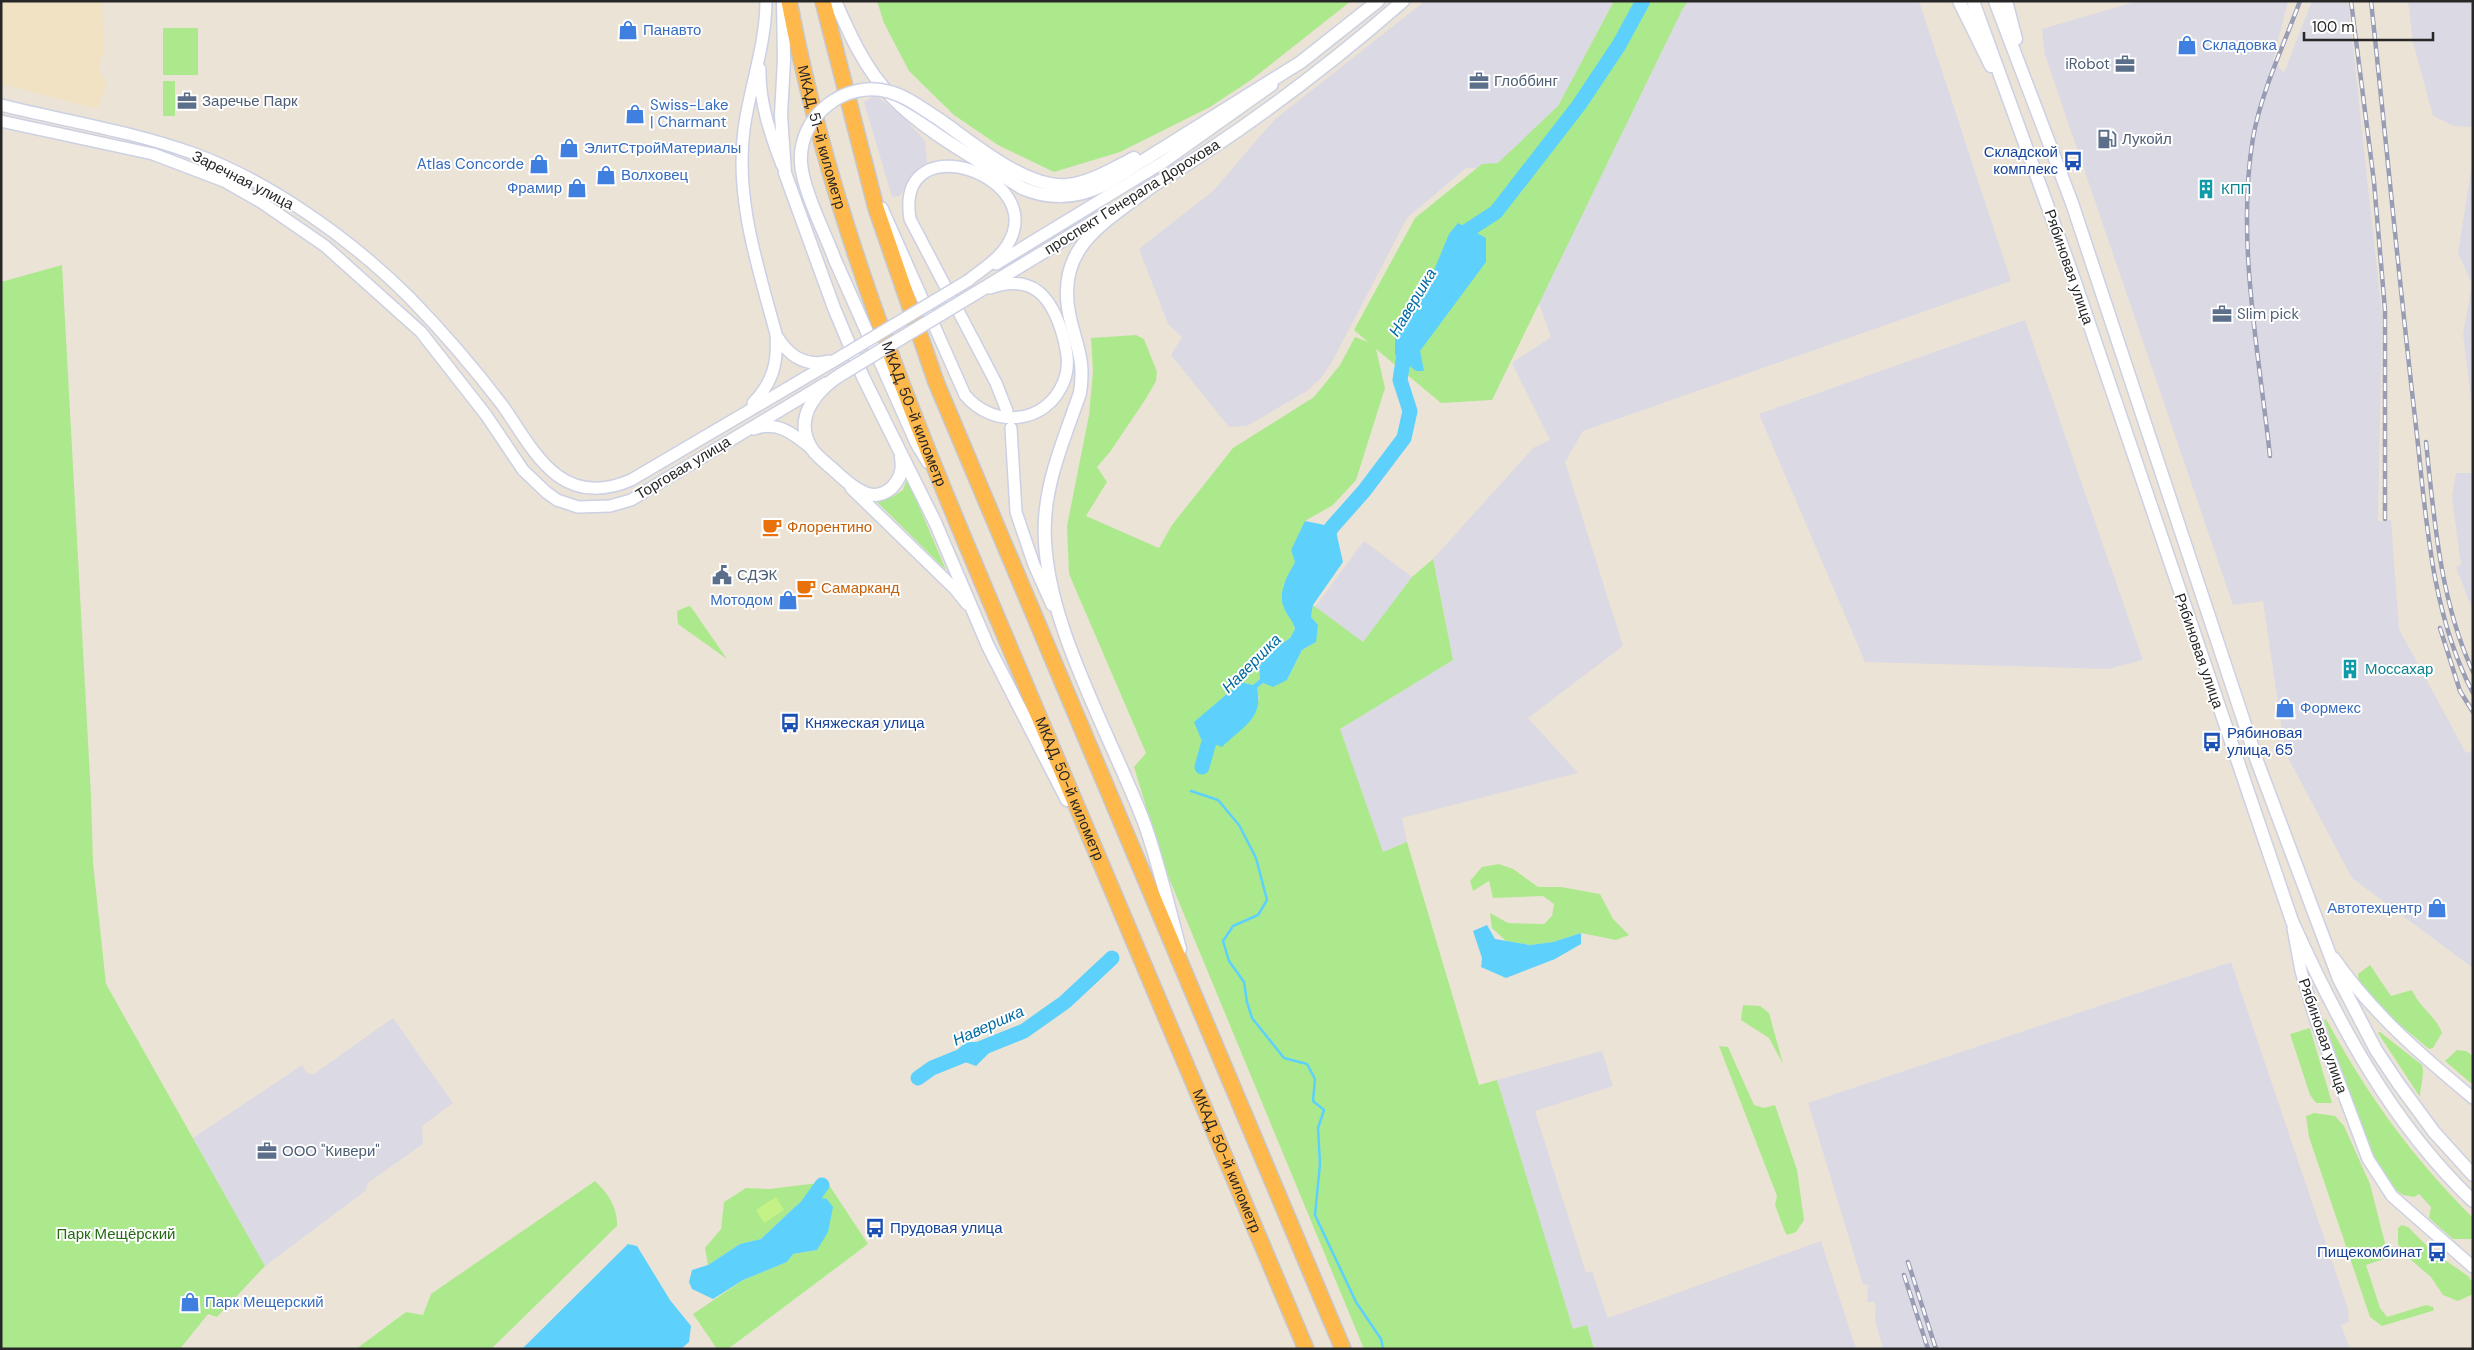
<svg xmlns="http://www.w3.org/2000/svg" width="2474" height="1350" font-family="'DM Sans',sans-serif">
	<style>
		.industrial { fill: #dbd9e3 }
		.education { fill: #f0e2c3 }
		.green { fill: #ace98c }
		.pitch { fill: #c5f286 }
		.water { fill: #5dd1fb }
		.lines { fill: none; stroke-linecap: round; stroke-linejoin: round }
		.stream { stroke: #5dd1fb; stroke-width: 2.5 }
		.river { stroke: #5dd1fb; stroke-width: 15 }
		.tertiary-casing { stroke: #ccd0e3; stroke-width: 14 }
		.secondary-casing { stroke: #ccd0e3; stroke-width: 15 }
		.trunk-casing { stroke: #c7c7c7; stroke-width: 18 }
		.tertiary { stroke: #fff; stroke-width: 11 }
		.secondary { stroke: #fff; stroke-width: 12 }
		.trunk { stroke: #ffb84b; stroke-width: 15 }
		.rail-casing { stroke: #999db4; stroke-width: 4.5 }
		.rail { stroke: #fff; stroke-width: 2.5; stroke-dasharray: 8; stroke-linecap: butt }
		.tertiary-bridge-casing { stroke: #ccd0e3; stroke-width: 14; stroke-linecap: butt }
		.secondary-bridge-casing { stroke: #ccd0e3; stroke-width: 15; stroke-linecap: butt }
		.tertiary-bridge { stroke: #fff; stroke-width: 11 }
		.secondary-bridge { stroke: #fff; stroke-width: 12 }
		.labels { text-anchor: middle; stroke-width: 4; stroke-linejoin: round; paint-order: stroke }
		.shop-label { font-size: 15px; fill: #366cbe; stroke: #fff; text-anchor: start }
		.service-label { font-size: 15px; fill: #4e5e75; stroke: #fff; text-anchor: start }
		.street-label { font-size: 15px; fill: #272727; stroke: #fff }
		.transit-label { font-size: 15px; fill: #164399; stroke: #fff; text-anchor: start }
		.culture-label { font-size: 15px; fill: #0d838f; stroke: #fff; text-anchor: start }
		.food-label { font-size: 15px; fill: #c56008; stroke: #fff; text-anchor: start }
		.park-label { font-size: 15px; fill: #246a12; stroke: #fff }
		.water-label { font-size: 16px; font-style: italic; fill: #006ba2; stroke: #fff }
	</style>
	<rect width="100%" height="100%" fill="#ece3d7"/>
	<g class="industrial">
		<polygon points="1425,1 1614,1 1558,106 1501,169 1466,168 1407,218 1333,360 1321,378 1307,391 1247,426 1229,427 1171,355 1182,337 1168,324 1139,249 1214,190 1274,120"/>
		<polygon points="1689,1 1919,1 2011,281 1583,431 1565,462 1623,646 1528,718 1578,773 1402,818 1407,842 1383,853 1340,729 1453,660 1433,559 1533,448 1550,440 1512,363 1551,337 1539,303 1683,8"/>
		<polygon points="2138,1 2288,1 2273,61 2284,73 2312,1 2348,1 2382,316 2378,521 2391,520 2399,629 2466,753 2473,751 2473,968 2352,878 2285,752 2263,601 2233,605 2045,55 2042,29"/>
		<polygon points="2408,1 2473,1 2473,127 2454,126 2433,116 2413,42"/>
		<polygon points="876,95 904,118 925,141 927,164 910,178 900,196 892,197 864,102"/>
		<polygon points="2473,159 2473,415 2463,334 2472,284 2458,253"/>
		<polygon points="2025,320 2143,660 2108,669 1865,662 1759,414"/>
		<polygon points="2456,473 2473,473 2473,611 2456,567 2461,565 2452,497"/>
		<polygon points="1364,541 1412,577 1363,643 1315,607"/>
		<polygon points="2231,962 2348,1309 2349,1322 2341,1325 2350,1349 1883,1349 1875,1320 1876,1305 1874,1302 1867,1302 1868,1285 1863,1284 1808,1103"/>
		<polygon points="393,1018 453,1103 422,1126 423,1144 368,1183 365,1191 265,1266 193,1138 302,1065 307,1073 314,1074"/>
		<polygon points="1602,1051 1613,1086 1535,1111 1586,1273 1592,1271 1608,1318 1821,1241 1856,1349 1594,1349 1587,1326 1573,1330 1497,1080"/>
	</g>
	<polygon class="education" points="1,1 107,1 102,4 104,54 100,59 100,73 107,83 98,109 1,84"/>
	<g class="green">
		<polygon points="877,1 1351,1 1251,80 1210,107 1120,152 1054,172 998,145 954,115 909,71 884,23"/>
		<polygon points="1614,1 1689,1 1683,8 1492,400 1441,403 1376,349 1385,388 1356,480 1333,505 1305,521 1295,562 1283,586 1283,607 1293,620 1295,629 1290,638 1258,660 1260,679 1253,685 1241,682 1260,700 1256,689 1263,683 1287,680 1302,650 1316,642 1311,617 1313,605 1363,642 1412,577 1433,559 1453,660 1340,729 1383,852 1407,842 1479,1085 1497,1080 1573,1329 1587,1325 1594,1349 1364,1349 1164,866 1134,767 1146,753 1069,574 1067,526 1089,415 1093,371 1091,338 1136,335 1144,339 1157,372 1156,381 1147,397 1110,452 1097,467 1107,482 1086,516 1159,548 1172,525 1233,448 1314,397 1340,365 1355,337 1368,342 1354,330 1415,218 1482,164 1498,163 1558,106"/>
		<rect x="163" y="28" width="35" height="47"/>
		<rect x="163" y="81" width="12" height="35"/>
		<polygon points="62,265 91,796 93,863 106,984 265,1266 217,1317 208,1314 180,1349 1,1349 1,282"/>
		<polygon points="907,478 946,570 875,500 892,497 903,490"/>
		<polygon points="689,606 691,607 727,659 678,624 677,611"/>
		<polygon points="1499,864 1513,869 1538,887 1561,887 1600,894 1613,919 1629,935 1616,940 1581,933 1553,942 1530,945 1506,941 1492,928 1490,913 1508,923 1544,924 1552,916 1554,904 1543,896 1493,898 1489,881 1473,891 1470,881 1482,867"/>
		<path d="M 2370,965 L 2391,996 L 2412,990 C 2419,1007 2436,1016 2442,1033 L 2433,1048 L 2429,1049 L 2383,1011 L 2359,985 L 2358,974 Z"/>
		<polygon points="1743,1005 1760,1006 1769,1013 1783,1064 1769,1038 1741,1020"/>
		<path d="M 2326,1019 C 2367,1095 2412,1157 2473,1218 L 2473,1239 L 2453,1239 L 2429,1218 L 2431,1207 L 2419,1194 L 2414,1197 L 2403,1195 C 2370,1175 2339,1059 2324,1020 Z"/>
		<polygon points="2310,1028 2332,1103 2316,1103 2310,1095 2290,1034"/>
		<path d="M 2380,1032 L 2422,1065 C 2425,1074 2420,1087 2420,1097 L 2378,1033 Z"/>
		<polygon points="1719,1046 1728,1047 1754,1105 1764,1108 1775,1105 1797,1170 1804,1220 1796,1232 1787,1235 1785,1232 1775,1205 1777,1196"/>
		<polygon points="2457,1050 2466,1051 2473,1056 2473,1085 2445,1061"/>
		<polygon points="2314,1113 2335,1116 2344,1126 2370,1184 2388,1255 2384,1259 2366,1265 2380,1308 2387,1317 2426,1305 2433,1307 2434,1310 2432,1311 2382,1326 2370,1317 2309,1137 2306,1116"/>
		<path d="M 595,1181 C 608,1193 618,1208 617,1226 L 491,1349 L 356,1349 L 406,1312 L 423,1315 L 431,1294 Z"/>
		<polygon points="827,1182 868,1244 728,1349 717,1349 693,1314 743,1280 787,1262 793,1254 817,1250 798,1204 761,1239 740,1244 708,1265 705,1248 721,1229 724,1202 746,1188 769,1189"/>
		<polygon points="2402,1225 2408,1227 2432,1251 2468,1276 2473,1283 2473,1294 2458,1301 2443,1295 2431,1277 2403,1253 2398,1244 2398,1228"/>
	</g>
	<polygon class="pitch" points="776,1197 784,1210 764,1223 756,1210"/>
	<g class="water">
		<polygon points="1458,223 1486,238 1486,262 1420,351 1424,371 1416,371 1395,355 1395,336 1418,288 1432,275 1449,234"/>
		<path d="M 1305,521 L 1335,527 L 1343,562 L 1313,605 L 1311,617 L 1318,625 L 1316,642 L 1302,650 L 1287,680 L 1273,687 L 1263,683 L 1257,688 C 1264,719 1242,727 1222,747 L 1201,739 L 1194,722 L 1241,682 L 1253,685 L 1260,679 L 1258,660 L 1290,638 L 1295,629 C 1293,620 1287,616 1284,608 C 1277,592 1288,575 1295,562 L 1291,550 Z"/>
		<polygon points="1487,925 1495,939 1530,945 1553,942 1581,933 1581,944 1555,959 1506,978 1481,967 1482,958 1473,931"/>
		<polygon points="966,1042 993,1042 990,1052 976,1066 965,1062 957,1050"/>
		<polygon points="815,1197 827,1199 833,1207 828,1232 817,1250 793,1254 787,1262 743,1280 713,1299 692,1289 689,1282 692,1270 708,1265 740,1244 761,1239 798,1204"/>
		<polygon points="628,1244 637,1246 670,1300 691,1326 689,1342 681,1349 522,1349"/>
	</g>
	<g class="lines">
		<polyline class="stream" points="1191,791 1218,800 1239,825 1256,858 1267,900 1258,915 1233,926 1223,941 1229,961 1244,982 1247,1002 1252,1018 1284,1058 1307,1064 1315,1079 1313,1101 1324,1110 1318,1128 1320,1164 1315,1215 1356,1302 1381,1339 1383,1349"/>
		<g class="river">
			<polyline points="1461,246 1467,231 1496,212 1579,105 1619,45 1643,1"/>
			<polyline points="1323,543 1332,527 1364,491 1404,438 1410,411 1400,380 1406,342"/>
			<polyline points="1202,767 1212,731 1218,724"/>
			<polyline points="918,1078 932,1068 1024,1031 1065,1002 1112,958"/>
			<polyline points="802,1213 822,1185"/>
		</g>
		<defs>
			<g id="tertiary">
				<path d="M 760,69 C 759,102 771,136 782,165"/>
				<path d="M 1,105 C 65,121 131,131 192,153 C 270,181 352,240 410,298 C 443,332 474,368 503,406 C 519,429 535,459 558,476 C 580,492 606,491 631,480 L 837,359"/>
				<polyline points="1,121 153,154 224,181 261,202 325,246 421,332 486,415 523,470 546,492 557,500 578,507 610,506 631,500 826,383"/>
				<path d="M 882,208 L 965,395 C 993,429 1047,425 1064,381 C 1070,366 1067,351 1063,336 C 1052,297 1033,273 990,288"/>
				<polyline points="996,264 1165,161 1272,85"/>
				<path d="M 969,280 C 981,270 997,261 1006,247 C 1054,177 894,121 910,219 L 996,383 L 1007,411"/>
				<path d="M 778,338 C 790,357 806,367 829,361"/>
				<path d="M 753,403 C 773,382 778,363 776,334 C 758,267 735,200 744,129 C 750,86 766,44 766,1"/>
				<polyline points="1011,428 1016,512 1034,565 1052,605"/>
				<path d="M 754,429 C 778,420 795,435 812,449"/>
				<polyline points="851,488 955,589 967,604"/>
				<polyline points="2293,928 2301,971 2314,1015 2368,1159 2392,1196 2473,1267"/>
				<path d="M 2334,958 C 2372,1013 2421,1055 2473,1098"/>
			</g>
			<g id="secondary">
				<polyline points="783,1 784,60 781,115 785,173 834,308 863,377 935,522 988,646 1067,800"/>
				<path d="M 835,1 C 850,35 865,69 891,96 C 926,133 979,160 1022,188 C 1050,200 1076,199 1104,185 L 1301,62 L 1378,1"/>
				<polyline points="1959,1 1991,66"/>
				<path d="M 1973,1 L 2073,276 L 2292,921 C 2338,1023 2391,1123 2473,1201"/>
				<polyline points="1995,1 2072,203 2257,761 2339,979 2376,1050 2398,1083 2434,1132 2473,1175"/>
				<polyline points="2006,1 2016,39"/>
				<path d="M 940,120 C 972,142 1026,189 1067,185 C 1090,183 1114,168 1134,158"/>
				<path d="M 1148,189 C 1101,225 1054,249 1070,318 C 1077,348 1085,360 1080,393 C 1066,434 1047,477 1045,520 C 1039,615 1112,736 1145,825 C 1159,865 1169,908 1180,949"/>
				<path d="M 1141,193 C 1234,137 1322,72 1403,1"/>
				<polyline points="835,260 917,444 928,462"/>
				<polyline points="976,293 1103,216"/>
				<path d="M 845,372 C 819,387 791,417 812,449 C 818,458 829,465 837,473 C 846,481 862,496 876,495 C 893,493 905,475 901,458"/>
			</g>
			<g id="trunk">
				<path id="s1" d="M 789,1 C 834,241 932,463 1026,686 C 1120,907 1213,1128 1306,1349"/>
				<polyline points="823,1 876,208 936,382 1343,1349"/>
			</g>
		</defs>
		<use href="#tertiary" class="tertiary-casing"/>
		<use href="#secondary" class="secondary-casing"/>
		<use href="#trunk" class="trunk-casing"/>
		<use href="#tertiary" class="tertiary"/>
		<use href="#secondary" class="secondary"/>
		<use href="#trunk" class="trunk"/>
		<defs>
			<g id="rail">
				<polyline points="2351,1 2374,182 2385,310 2385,519"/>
				<path d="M 2371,1 C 2386,140 2399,279 2415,418 C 2426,510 2429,609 2473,693"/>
				<path d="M 2426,442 C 2434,518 2440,601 2473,672"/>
				<path d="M 2270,456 C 2259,354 2236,239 2253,138 C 2261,92 2284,45 2300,1"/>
				<polyline points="2440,628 2460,691 2473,712"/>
				<polyline points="1908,1262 1936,1349"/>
				<polyline points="1904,1275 1928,1349"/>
			</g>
		</defs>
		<use href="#rail" class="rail-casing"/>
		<use href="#rail" class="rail"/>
		<defs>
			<polyline id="tertiary-bridge" points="837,359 969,280"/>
			<g id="secondary-bridge">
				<path d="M 835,260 C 825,233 803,191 801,163 C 798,116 845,79 890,92 C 908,97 924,110 940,120"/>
				<polyline points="845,372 976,293"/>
			</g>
		</defs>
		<use href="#tertiary-bridge" class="tertiary-bridge-casing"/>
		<use href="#secondary-bridge" class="secondary-bridge-casing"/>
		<use href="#tertiary-bridge" class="tertiary-bridge"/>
		<use href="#secondary-bridge" class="secondary-bridge"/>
	</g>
	<defs>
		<symbol id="shop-bare" viewBox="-9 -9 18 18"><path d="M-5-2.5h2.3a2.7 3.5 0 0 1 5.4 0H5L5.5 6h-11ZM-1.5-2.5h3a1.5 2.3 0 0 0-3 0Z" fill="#3f7fe0" stroke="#fff" stroke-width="2.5" paint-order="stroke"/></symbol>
		<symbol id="office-bare" viewBox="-9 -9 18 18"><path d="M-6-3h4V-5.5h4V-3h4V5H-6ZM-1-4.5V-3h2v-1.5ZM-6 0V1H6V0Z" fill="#5c6f8a" stroke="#fff" stroke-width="2.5" paint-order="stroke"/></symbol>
		<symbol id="fuel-bare" viewBox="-9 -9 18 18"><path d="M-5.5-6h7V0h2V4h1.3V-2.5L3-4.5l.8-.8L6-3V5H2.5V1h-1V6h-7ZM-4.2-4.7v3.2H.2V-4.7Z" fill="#5c6f8a" stroke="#fff" stroke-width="2.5" paint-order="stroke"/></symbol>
		<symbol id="bus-bare" viewBox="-9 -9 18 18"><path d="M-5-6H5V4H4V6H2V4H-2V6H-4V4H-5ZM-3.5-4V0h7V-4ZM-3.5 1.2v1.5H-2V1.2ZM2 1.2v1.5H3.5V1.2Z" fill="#1a4fb4" stroke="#fff" stroke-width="2.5" paint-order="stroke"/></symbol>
		<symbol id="building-bare" viewBox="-9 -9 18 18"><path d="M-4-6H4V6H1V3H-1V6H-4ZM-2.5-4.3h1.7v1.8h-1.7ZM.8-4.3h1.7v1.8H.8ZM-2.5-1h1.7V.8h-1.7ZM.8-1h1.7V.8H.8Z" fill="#0f9aa8" stroke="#fff" stroke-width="2.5" paint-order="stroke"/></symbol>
		<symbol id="cafe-bare" viewBox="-9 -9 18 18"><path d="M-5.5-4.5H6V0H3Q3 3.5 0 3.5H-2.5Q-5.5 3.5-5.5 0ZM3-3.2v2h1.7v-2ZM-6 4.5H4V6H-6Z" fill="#e8710a" stroke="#fff" stroke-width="2.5" paint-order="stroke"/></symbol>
		<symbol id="civic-bare" viewBox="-9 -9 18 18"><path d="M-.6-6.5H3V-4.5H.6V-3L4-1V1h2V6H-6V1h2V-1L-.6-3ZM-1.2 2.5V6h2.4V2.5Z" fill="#5c6f8a" stroke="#fff" stroke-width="2.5" paint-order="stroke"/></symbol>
	</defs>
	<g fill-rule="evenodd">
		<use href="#shop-bare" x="614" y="16" width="28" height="28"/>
		<use href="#shop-bare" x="2173" y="31" width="28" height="28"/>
		<use href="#office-bare" x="2111" y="50" width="28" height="28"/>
		<use href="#office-bare" x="1465" y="67" width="28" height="28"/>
		<use href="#office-bare" x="173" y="87" width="28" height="28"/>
		<use href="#shop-bare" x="621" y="100" width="28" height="28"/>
		<use href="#fuel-bare" x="2093" y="125" width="28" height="28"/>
		<use href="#shop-bare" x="555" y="134" width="28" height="28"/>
		<use href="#bus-bare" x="2059" y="147" width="28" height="28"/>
		<use href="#shop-bare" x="525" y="150" width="28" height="28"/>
		<use href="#shop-bare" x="592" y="161" width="28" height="28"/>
		<use href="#shop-bare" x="563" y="174" width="28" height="28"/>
		<use href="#building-bare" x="2192" y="175" width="28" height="28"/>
		<use href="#office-bare" x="2208" y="300" width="28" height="28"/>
		<use href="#cafe-bare" x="758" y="513" width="28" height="28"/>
		<use href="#civic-bare" x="708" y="561" width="28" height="28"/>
		<use href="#cafe-bare" x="792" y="574" width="28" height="28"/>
		<use href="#shop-bare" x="774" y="586" width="28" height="28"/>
		<use href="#building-bare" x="2336" y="655" width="28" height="28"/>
		<use href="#shop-bare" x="2271" y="694" width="28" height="28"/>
		<use href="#bus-bare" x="776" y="709" width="28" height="28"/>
		<use href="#bus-bare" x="2198" y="728" width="28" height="28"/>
		<use href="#shop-bare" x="2423" y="894" width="28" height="28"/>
		<use href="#office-bare" x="253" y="1137" width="28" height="28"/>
		<use href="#bus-bare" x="861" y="1214" width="28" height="28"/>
		<use href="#bus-bare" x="2423" y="1238" width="28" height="28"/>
		<use href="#shop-bare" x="176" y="1288" width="28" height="28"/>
	</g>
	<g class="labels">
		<g class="shop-label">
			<text x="643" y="35">Панавто</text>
			<text x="2202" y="50">Складовка</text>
			<text x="650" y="110">Swiss-Lake<tspan x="650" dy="17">| Charmant</tspan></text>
			<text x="584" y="153">ЭлитСтройМатериалы</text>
			<text x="524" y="169" text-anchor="end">Atlas Concorde</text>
			<text x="621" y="180">Волховец</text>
			<text x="562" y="193" text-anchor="end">Фрамир</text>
			<text x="773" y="605" text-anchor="end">Мотодом</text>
			<text x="2300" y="713">Формекс</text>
			<text x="2422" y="913" text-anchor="end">Автотехцентр</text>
			<text x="205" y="1307">Парк Мещерский</text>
		</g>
		<g class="service-label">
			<text x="2110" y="69" text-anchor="end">iRobot</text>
			<text x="1494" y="86">Глоббинг</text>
			<text x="202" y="106">Заречье Парк</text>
			<text x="2122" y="144">Лукойл</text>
			<text x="2237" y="319">Slim pick</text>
			<text x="737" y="580">СДЭК</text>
			<text x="282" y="1156">ООО "Кивери"</text>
		</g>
		<g class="street-label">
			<text dy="5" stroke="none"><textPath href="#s1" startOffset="140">МКАД, 51-й километр</textPath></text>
			<text transform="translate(243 180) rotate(27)" y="5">Заречная улица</text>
			<text transform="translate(1132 197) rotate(-32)" y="5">проспект Генерала Дорохова</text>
			<text transform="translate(2069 267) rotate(71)" y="5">Рябиновая улица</text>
			<text dy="5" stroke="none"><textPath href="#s1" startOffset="432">МКАД, 50-й километр</textPath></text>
			<text transform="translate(683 468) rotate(-31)" y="5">Торговая улица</text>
			<text transform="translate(2199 651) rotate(71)" y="5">Рябиновая улица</text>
			<text dy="5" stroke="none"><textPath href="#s1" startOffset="838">МКАД, 50-й километр</textPath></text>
			<text transform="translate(2323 1036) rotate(71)" y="5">Рябиновая улица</text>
			<text dy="5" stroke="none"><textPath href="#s1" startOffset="1242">МКАД, 50-й километр</textPath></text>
		</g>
		<g class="transit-label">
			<text x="2058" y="157" text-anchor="end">Складской<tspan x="2058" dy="17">комплекс</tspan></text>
			<text x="805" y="728">Княжеская улица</text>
			<text x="2227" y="738">Рябиновая<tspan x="2227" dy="17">улица, 65</tspan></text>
			<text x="890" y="1233">Прудовая улица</text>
			<text x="2422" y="1257" text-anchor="end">Пищекомбинат</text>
		</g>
		<g class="culture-label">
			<text x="2221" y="194">КПП</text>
			<text x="2365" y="674">Моссахар</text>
		</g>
		<g class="food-label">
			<text x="787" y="532">Флорентино</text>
			<text x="821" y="593">Самарканд</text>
		</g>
		<g class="park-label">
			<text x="116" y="1239">Парк Мещёрский</text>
		</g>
		<g class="water-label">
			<text transform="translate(1412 302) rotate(-59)" y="6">Навершка</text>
			<text transform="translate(1251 663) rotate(-45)" y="6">Навершка</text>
			<text transform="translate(988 1025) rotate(-24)" y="6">Навершка</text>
		</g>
	</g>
	<rect width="2474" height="1350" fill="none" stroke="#272727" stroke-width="5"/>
	<path d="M2304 32v8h129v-8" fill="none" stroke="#272727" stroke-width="2.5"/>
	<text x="2312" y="32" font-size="15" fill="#272727" stroke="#ffffff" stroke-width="4" paint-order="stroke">100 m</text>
</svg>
